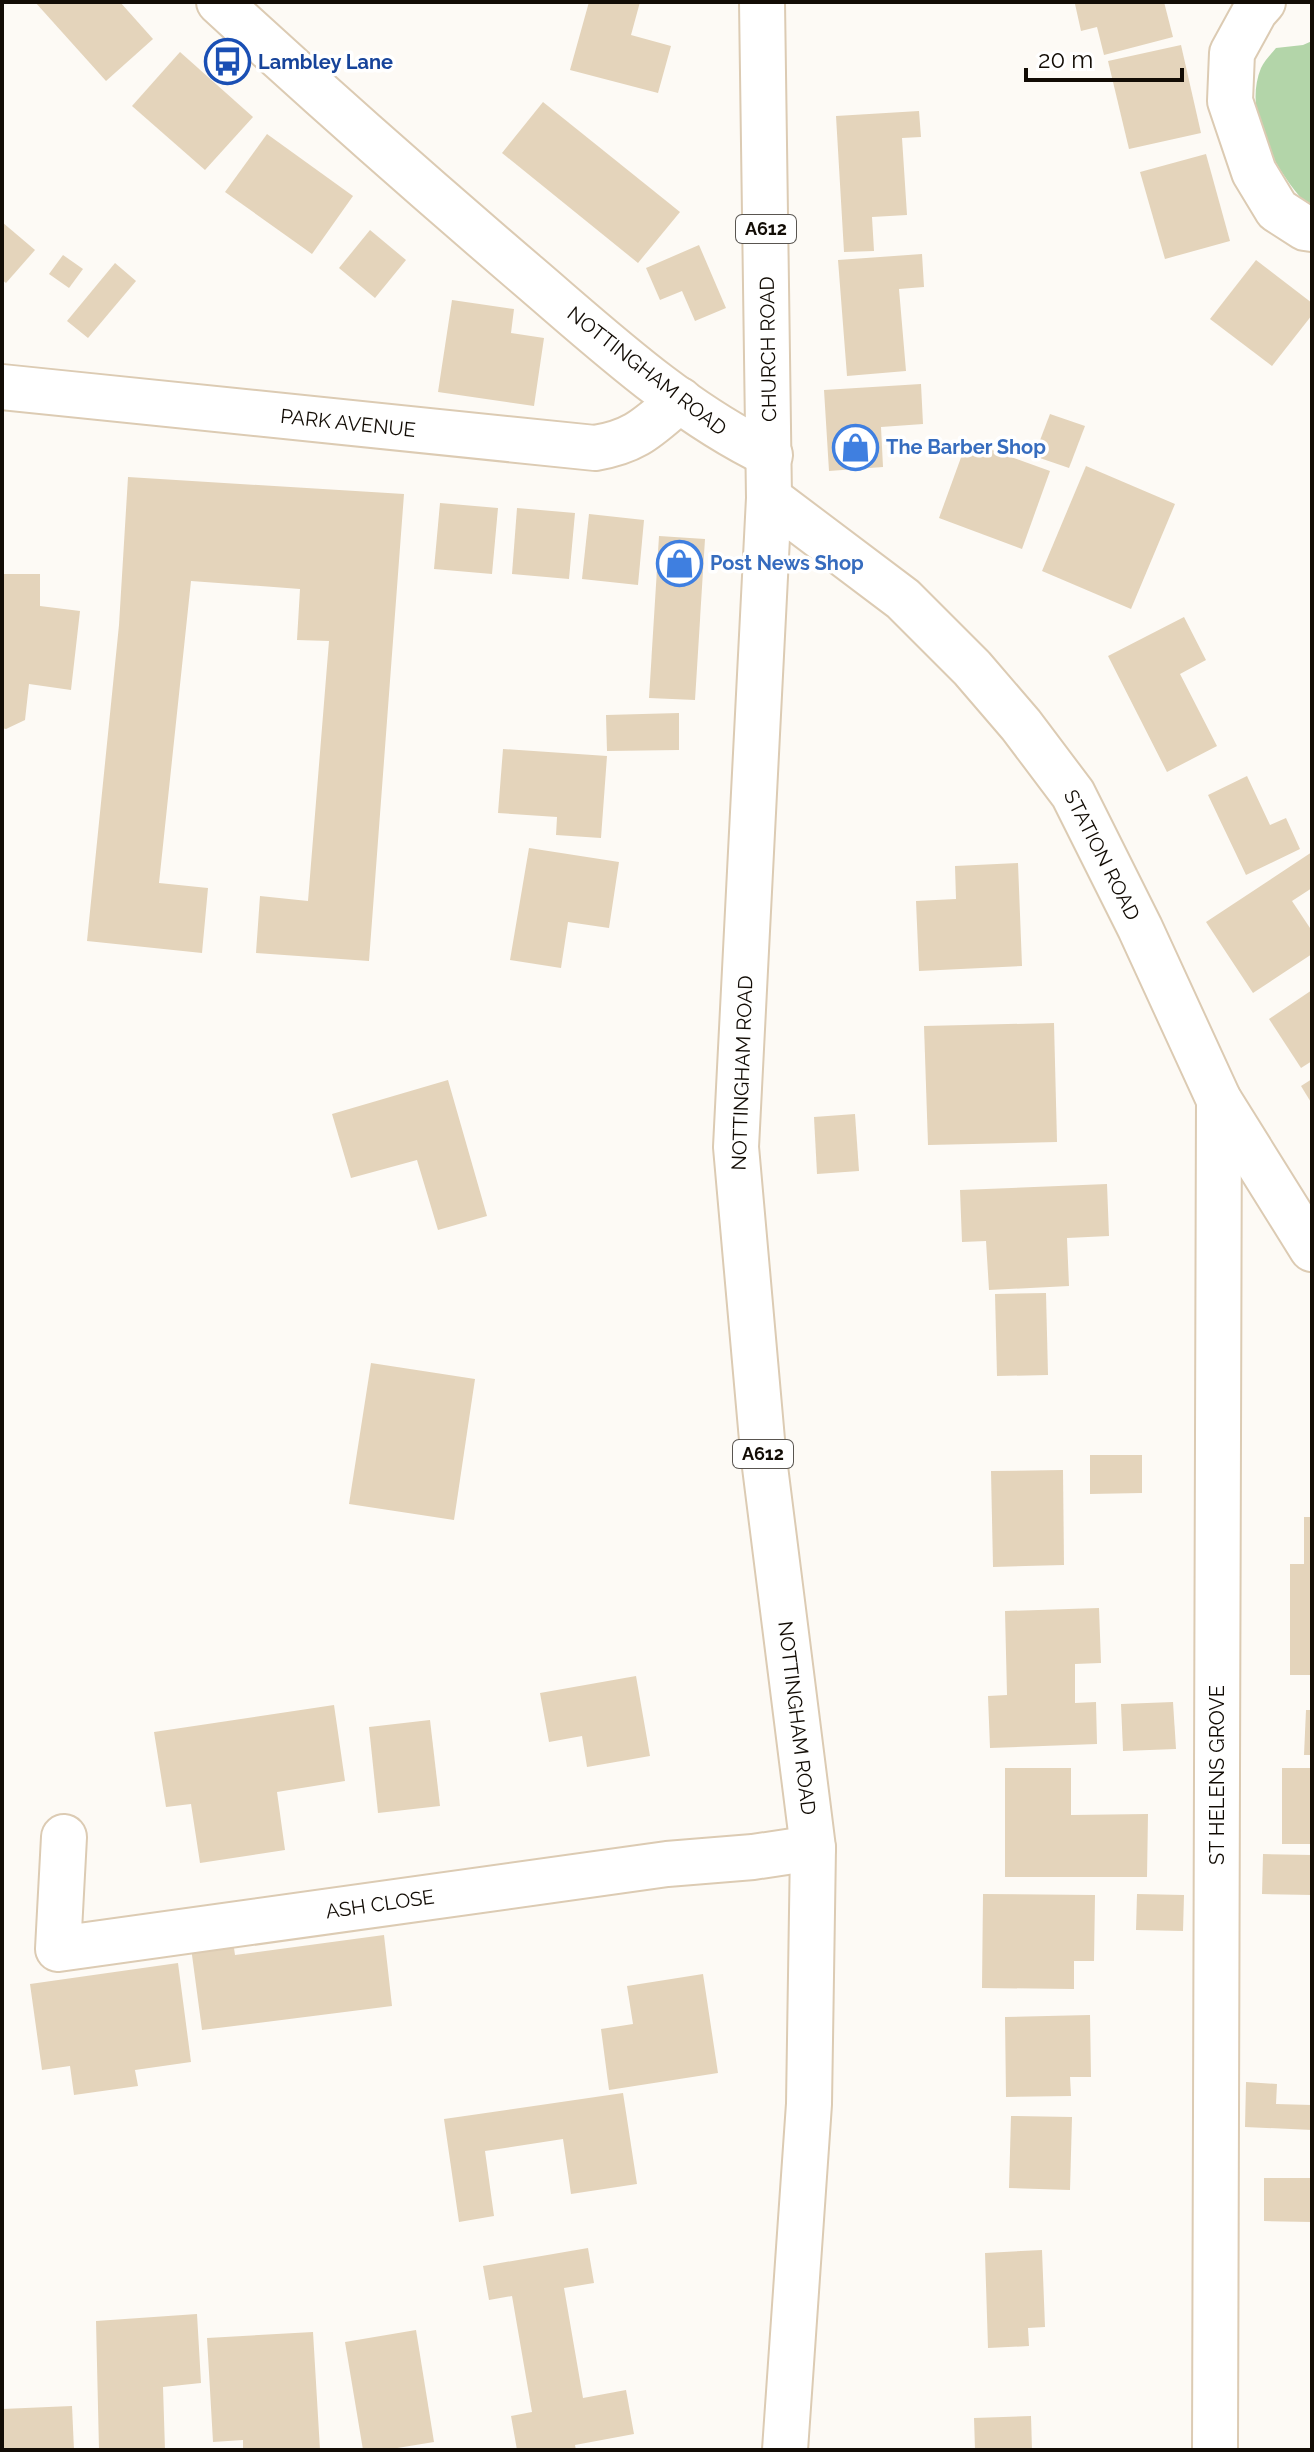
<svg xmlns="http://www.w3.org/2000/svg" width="1314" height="2452" font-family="Raleway,sans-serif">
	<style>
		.forest { fill: #b3d5a9 }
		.building { fill: #e4d4bb }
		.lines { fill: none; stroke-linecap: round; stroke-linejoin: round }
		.minor-casing { stroke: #dccbb3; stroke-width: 48 }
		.major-casing { stroke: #dccbb3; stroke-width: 48 }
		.minor { stroke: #fff; stroke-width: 44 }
		.major { stroke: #fff; stroke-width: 44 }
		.labels { text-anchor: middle; stroke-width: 7; stroke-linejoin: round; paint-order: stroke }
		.shield { fill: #fff; stroke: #595550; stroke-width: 2 }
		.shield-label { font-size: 18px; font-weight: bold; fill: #120c05 }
		.transit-label { font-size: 20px; font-weight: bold; fill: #164399; stroke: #fff; text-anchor: start }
		.street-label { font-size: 20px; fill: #120c05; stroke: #fff }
		.shop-label { font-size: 20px; font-weight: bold; fill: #366cbe; stroke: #fff; text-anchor: start }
	</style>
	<rect width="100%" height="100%" fill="#fdfaf5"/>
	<path class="forest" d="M 1312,41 L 1312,210 C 1280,177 1241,117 1261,68 C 1264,61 1271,54 1276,48 L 1303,45 Z"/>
	<g class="building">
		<polygon points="35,2 120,2 153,39 106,81"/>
		<polygon points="589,2 640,2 631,35 671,46 658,93 570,70"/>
		<polygon points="1084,2 1164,2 1173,37 1104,55 1097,27 1081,31 1075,4"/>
		<polygon points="1181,45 1201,133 1129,149 1108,61"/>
		<polygon points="180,52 253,117 205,170 132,106"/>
		<polygon points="543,102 680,212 638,263 502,153"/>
		<polygon points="919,111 921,137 902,138 907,215 872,217 874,251 844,252 836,116"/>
		<polygon points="267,134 353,196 312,254 225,192"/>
		<polygon points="1206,154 1230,241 1165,259 1140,172"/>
		<polygon points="2,222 35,250 6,283 2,280"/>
		<polygon points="370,230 406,260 375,298 339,268"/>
		<polygon points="699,245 726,308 695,321 682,291 660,300 646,268"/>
		<polygon points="922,254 924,287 899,289 906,371 847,376 838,260"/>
		<polygon points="63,255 83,269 69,288 49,274"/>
		<polygon points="1256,260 1312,303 1312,315 1272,366 1210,319"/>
		<polygon points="115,263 136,281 88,338 67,321"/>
		<polygon points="452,300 514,309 511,333 544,338 534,406 438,392"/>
		<polygon points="921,384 923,424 881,427 883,467 829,471 824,390"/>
		<polygon points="1050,414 1085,426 1069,468 1034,456"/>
		<polygon points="967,441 1050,471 1022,549 939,518"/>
		<polygon points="1086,466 1175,504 1131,609 1042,571"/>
		<polygon points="128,477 404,494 369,961 256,953 260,896 308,901 329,641 297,640 300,589 191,581 159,883 208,888 202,953 87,941 119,625"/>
		<polygon points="440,503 498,508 492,574 434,569"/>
		<polygon points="517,508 575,513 569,579 512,574"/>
		<polygon points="589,514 644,520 638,585 582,579"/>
		<polygon points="659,536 705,539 695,700 649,698"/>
		<polygon points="2,574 40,574 40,606 80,611 71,690 29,684 25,720 6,729 2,728"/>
		<polygon points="1184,617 1206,660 1180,674 1217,746 1167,772 1108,656"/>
		<polygon points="679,713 679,750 607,751 606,715"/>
		<polygon points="503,749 607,756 601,838 556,835 557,817 498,813"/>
		<polygon points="1247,776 1270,825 1286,818 1300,849 1246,875 1208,795"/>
		<polygon points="529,848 619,862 609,928 568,922 561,968 510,960"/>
		<polygon points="1312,852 1312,888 1292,901 1312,931 1312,954 1253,993 1206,922"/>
		<polygon points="1018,863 1022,966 919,971 916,901 956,899 955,866"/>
		<polygon points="1312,990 1312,1061 1301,1068 1269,1019"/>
		<polygon points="1054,1023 1057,1142 928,1145 924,1026"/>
		<polygon points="1312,1079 1312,1104 1301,1086"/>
		<polygon points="448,1080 487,1216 438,1230 417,1160 351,1178 332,1114"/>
		<polygon points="855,1114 859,1171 817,1174 814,1117"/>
		<polygon points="1107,1184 1109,1236 1067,1238 1069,1286 989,1290 986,1241 962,1242 960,1190"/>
		<polygon points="1046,1293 1048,1375 997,1376 995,1294"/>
		<polygon points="371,1363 475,1379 454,1520 349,1504"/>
		<polygon points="1090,1455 1142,1455 1142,1493 1090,1494"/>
		<polygon points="1063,1470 1064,1565 993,1567 991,1471"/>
		<polygon points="1304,1517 1312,1517 1312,1675 1290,1675 1290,1564 1304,1564"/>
		<polygon points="1099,1608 1101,1663 1075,1664 1075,1703 1096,1702 1097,1744 990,1748 988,1696 1007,1695 1005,1611"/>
		<polygon points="636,1676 650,1756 587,1767 582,1736 549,1742 540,1693"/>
		<polygon points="1173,1702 1176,1749 1123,1751 1121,1704"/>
		<polygon points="334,1705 345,1781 277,1792 285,1850 200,1863 191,1804 166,1807 154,1732"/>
		<polygon points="1306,1710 1312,1710 1312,1755 1304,1755"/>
		<polygon points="430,1720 440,1806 378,1813 369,1727"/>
		<polygon points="1005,1768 1071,1768 1071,1815 1148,1814 1147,1877 1005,1877"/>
		<rect x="1282" y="1768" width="30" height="76"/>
		<polygon points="1263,1854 1312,1855 1312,1895 1262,1894"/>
		<polygon points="983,1894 1095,1895 1094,1961 1074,1961 1074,1989 982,1988"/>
		<polygon points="1137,1894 1184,1895 1183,1931 1136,1930"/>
		<polygon points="232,1934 235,1955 384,1935 392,2006 202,2030 190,1940"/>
		<polygon points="178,1963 191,2062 135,2070 138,2086 74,2095 70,2066 42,2070 30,1984"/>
		<polygon points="703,1974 718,2073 609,2090 601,2029 633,2024 627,1986"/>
		<polygon points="1090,2015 1091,2077 1070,2077 1071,2096 1006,2097 1005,2017"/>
		<polygon points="1246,2082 1277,2084 1276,2104 1312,2105 1312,2130 1245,2127"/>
		<polygon points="623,2093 637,2184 571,2194 563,2139 485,2151 494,2216 459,2222 444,2119"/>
		<polygon points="1011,2116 1072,2117 1070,2190 1009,2188"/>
		<polygon points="1264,2178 1312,2178 1312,2222 1264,2221"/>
		<polygon points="588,2248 594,2283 564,2288 583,2398 626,2390 634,2434 575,2445 576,2450 517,2450 511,2416 532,2412 512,2296 489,2300 483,2266"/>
		<polygon points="1042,2250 1045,2327 1028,2328 1029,2346 988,2348 985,2253"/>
		<polygon points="197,2314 201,2383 163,2387 165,2450 99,2450 96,2321"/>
		<polygon points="416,2330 434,2442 385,2450 363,2450 345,2342"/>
		<polygon points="313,2332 320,2450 243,2450 243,2440 213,2442 207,2338"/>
		<polygon points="72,2406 74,2450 2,2450 2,2409"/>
		<polygon points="1031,2416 1032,2450 975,2450 974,2418"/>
	</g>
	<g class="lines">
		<defs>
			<g id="minor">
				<path d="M 219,2 C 320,95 423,186 527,275 C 603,340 680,412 770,455"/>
				<polyline points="1263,2 1255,11 1232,53 1230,101 1254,172 1277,210 1305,228 1312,229"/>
				<path d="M 2,387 L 595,448 C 637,441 649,426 680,400"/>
				<polyline points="769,498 903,599 972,668 1021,725 1073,794 1140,928 1219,1100 1312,1249"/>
				<polyline points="64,1837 58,1949 667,1864 753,1857 813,1848"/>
				<polyline points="1215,2450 1219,1100"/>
			</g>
			<polyline id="major" points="762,2 769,498 736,1147 763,1451 813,1848 809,2104 785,2450"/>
		</defs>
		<use href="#minor" class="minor-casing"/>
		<use href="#major" class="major-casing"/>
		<use href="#minor" class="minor"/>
		<use href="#major" class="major"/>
	</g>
	<defs>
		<symbol id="bus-ring" viewBox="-11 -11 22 22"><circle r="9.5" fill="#fff" stroke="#1a4fb4" stroke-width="1.5"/><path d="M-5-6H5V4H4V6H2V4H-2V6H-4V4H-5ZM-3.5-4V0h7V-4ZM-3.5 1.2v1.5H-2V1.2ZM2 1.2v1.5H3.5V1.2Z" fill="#1a4fb4"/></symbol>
		<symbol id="shop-ring" viewBox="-11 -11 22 22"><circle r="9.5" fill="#fff" stroke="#3f7fe0" stroke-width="1.5"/><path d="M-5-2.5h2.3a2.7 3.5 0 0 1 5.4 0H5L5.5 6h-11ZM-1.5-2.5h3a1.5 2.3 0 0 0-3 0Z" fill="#3f7fe0"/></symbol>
	</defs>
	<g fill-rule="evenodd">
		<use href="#bus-ring" x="202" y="36" width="51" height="51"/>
		<use href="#shop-ring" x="830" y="422" width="51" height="51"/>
		<use href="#shop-ring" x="654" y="538" width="51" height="51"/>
	</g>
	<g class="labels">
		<g class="shield">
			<rect x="736" y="215" width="60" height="28" rx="6"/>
			<rect x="733" y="1440" width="60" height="28" rx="6"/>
		</g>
		<g class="shield-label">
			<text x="766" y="235">A612</text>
			<text x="763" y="1460">A612</text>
		</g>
		<g class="transit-label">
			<text x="258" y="69">Lambley Lane</text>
		</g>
		<g class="street-label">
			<text transform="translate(768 349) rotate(-91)" y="7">CHURCH ROAD</text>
			<text transform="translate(647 371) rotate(38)" y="7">NOTTINGHAM ROAD</text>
			<text transform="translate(348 423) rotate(6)" y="7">PARK AVENUE</text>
			<text transform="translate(1102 855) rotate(63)" y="7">STATION ROAD</text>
			<text transform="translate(742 1073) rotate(-88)" y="7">NOTTINGHAM ROAD</text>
			<text transform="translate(797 1718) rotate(83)" y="7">NOTTINGHAM ROAD</text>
			<text transform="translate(1217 1775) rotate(-90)" y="7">ST HELENS GROVE</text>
			<text transform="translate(380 1904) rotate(-8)" y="7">ASH CLOSE</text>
		</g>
		<g class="shop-label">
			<text x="886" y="454">The Barber Shop</text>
			<text x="710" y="570">Post News Shop</text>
		</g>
	</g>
	<rect width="1314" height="2452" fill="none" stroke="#120c05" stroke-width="8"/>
	<path d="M1026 68v12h156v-12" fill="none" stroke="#120c05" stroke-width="4"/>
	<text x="1038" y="68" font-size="24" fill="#120c05" stroke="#ffffff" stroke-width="6" paint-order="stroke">20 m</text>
</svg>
